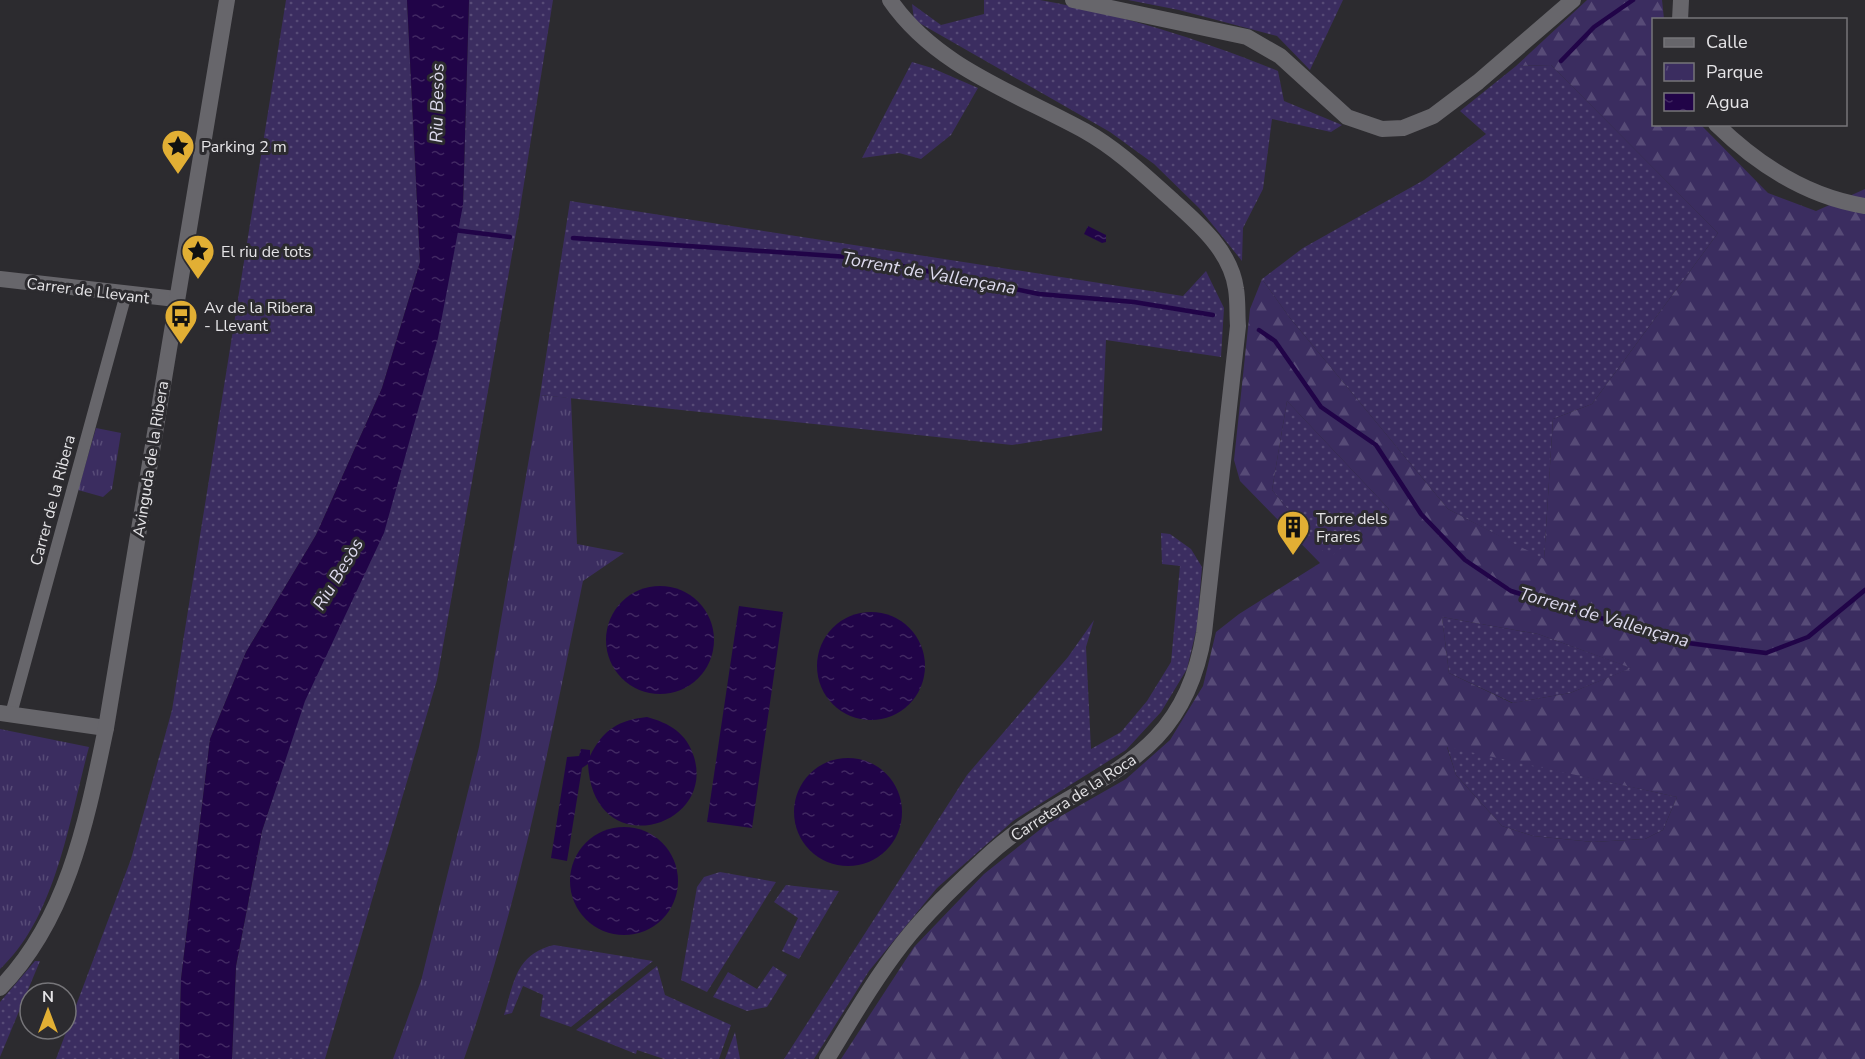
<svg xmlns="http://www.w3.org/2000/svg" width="1865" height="1059" font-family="'Nunito Sans',sans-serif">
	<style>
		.grass { fill: url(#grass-dots) }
		.forest { fill: url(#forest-firs); fill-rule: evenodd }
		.park { fill: url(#park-tufts) }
		.water { fill: url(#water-ripples) }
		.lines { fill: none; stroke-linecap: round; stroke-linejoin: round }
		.stream { stroke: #210448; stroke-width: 4.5 }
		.pedestrian { stroke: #67666b; stroke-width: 12 }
		.minor { stroke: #67666b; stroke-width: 16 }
		.tertiary { stroke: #67666b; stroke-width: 16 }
		.labels { text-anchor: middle; stroke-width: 6; stroke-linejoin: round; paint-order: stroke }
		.poi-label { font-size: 16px; fill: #e5e4e7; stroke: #2c2b2f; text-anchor: start }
		.street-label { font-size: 16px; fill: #e5e4e7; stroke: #2c2b2f }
		.water-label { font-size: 18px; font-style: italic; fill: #dddaee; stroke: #2c2b2f }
	</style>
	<defs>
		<pattern id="grass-dots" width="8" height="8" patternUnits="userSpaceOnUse" patternTransform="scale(1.5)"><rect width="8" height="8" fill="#3b2d60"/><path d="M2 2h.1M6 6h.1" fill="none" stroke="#574b77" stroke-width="1.8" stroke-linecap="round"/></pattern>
		<pattern id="forest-firs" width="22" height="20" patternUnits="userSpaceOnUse" patternTransform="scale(1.5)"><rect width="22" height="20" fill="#3b2d60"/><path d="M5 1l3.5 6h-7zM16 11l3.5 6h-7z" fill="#574b77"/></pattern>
		<pattern id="park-tufts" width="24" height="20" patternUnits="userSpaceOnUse" patternTransform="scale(1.5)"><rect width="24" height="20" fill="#3b2d60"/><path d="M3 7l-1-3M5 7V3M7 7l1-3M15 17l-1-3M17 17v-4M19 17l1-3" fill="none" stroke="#574b77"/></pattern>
		<pattern id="water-ripples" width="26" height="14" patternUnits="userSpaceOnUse" patternTransform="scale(1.5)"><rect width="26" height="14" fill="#210448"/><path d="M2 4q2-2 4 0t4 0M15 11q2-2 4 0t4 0" fill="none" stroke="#412862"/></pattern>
	</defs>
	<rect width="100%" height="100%" fill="#2c2b2f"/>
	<g class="grass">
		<polygon points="286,0 407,0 420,262 382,388 316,535 246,652 210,739 181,979 179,1059 56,1059 131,859 172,710"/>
		<polygon points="469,0 553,0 519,215 437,680 325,1059 232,1059 236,966 262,831 463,205"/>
		<path d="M 984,0 C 1002,0 1023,0 1040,0 C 1121,14 1202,40 1278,71 L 1284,101 L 1342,125 L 1331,132 L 1272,119 L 1263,189 L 1243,228 L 1242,261 L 1199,208 L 1154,164 L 1110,132 L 914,20 L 912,4 L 941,25 L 984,14 Z"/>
		<polygon points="1128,0 1343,0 1310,70 1277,36 1179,10"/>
		<polygon points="912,62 932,68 978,88 951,135 921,159 899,153 862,158"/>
		<polygon points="1551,65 1718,233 1592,404 1553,419 1544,560 1448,509 1290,318 1262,279 1303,248 1424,180 1486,134 1460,111 1516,66"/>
		<polygon points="570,201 1183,296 1206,271 1224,308 1221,357 1106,340 1102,431 1012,445 540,395"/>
		<polygon points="1287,401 1389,509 1329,559 1272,490"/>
		<polygon points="1161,533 1170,534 1191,549 1202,567 1197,627 1187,669 1161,712 1126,750 1013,821 937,888 869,971 814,1059 784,1059 967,775 1068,657 1094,620 1086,647 1091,749 1121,732 1147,701 1171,662 1180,566 1162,564"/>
		<polygon points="1442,617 1538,634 1632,668 1570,693 1513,703 1449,673"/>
		<polygon points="1447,746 1677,797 1663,830 1645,839 1593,842 1533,836 1502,826 1456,775"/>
		<polygon points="720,872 776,882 707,992 681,980 697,887 704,877"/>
		<polygon points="786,885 839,891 799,959 782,951 798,918 774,902"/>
		<path d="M 554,945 L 653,961 L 571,1027 L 540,1016 L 543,995 L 523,986 L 512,1013 L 504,1015 C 514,982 516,954 554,945 Z"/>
		<polygon points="35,961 40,961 0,1057 0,1002"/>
		<polygon points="657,966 665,995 731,1025 719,1059 664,1059 637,1050 636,1054 576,1030"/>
		<polygon points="773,966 787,975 767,1007 747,1011 713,997 728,972 757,989"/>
		<polygon points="735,1032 740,1059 725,1059"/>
	</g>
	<path class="forest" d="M 1587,0 L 1662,0 L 1664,19 L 1654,20 L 1654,124 L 1701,125 L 1768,193 L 1816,211 L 1865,189 L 1865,1059 L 841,1059 L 914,947 L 984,874 L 1047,824 L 1126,779 L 1170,740 L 1203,686 L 1216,632 L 1239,614 L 1320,563 L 1240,481 L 1234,460 L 1250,309 L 1262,279 L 1290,318 L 1448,509 L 1544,559 L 1553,419 L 1592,404 L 1718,233 L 1551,65 L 1516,66 ZM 1287,401 L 1389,509 L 1329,558 L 1272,490 ZM 1442,617 L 1538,634 L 1631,668 L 1570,693 L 1512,703 L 1449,673 ZM 1447,747 L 1677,797 L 1663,830 L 1645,839 L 1593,842 L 1533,836 L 1502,826 L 1456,775 Z"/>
	<g class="park">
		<path d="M 540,395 L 571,398 L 577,544 L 624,553 L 583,581 C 550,742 519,904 464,1059 L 393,1059 L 421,981 L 479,747 Z"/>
		<polygon points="96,428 121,433 112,489 103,497 78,490"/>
		<path d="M 0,729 L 89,747 C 70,817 56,918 0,969 Z"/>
	</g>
	<g class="water">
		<polygon points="407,0 469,0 463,205 438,338 384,533 305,701 262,831 236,966 232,1059 179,1059 181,979 210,739 246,652 316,535 382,388 420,262"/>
		<polygon points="1088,226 1106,235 1106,242 1102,243 1084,234"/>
		<circle cx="660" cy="640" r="54"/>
		<polygon points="739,606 783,612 752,828 707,822"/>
		<circle cx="871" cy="666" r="54"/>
		<path d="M 647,717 C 669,723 687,733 694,757 C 716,828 593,864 588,764 L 582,768 L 567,861 L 551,858 L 567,757 L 579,756 L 581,749 L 590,750 L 590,756 C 603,730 618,720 647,717 Z"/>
		<circle cx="848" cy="812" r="54"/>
		<circle cx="624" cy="881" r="54"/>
	</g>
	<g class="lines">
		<g class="stream">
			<polyline points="1561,61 1594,27 1633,0"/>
			<polyline points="454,230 510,237"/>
			<polyline points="573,238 863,258 1039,294 1134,302 1213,315"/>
			<polyline points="1259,330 1275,341 1321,407 1376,445 1421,514 1465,560 1511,591 1680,642 1766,653 1808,637 1865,590"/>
		</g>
		<polyline class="pedestrian" points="11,714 126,294"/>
		<g class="minor">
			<polyline points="0,279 176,299"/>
			<polyline points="0,713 106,728"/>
			<path d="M 0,988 C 68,919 87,819 106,728 L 227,0"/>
		</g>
		<g class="tertiary">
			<polyline points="1073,0 1247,37 1280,56 1347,117 1382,129 1403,128 1433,116 1478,82 1573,0"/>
			<polyline points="1680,20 1681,0"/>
			<path d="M 1716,124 C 1757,164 1808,197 1865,206"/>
			<path d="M 827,1059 C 851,1020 874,980 902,944 C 926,913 955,886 984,859 C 1072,775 1181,778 1204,633 L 1238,326 C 1237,314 1238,301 1236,289 C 1231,251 1198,223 1171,199 C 1143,174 1117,149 1085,131 C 1016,93 936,67 890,0"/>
		</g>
	</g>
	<defs>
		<symbol id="sight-pin" viewBox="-11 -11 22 30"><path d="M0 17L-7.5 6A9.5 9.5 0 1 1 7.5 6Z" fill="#e2af34" stroke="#2c2b2f"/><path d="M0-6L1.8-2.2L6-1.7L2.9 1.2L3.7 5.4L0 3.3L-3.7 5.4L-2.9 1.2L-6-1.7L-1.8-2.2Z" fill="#111"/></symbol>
		<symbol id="bus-pin" viewBox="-11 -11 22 30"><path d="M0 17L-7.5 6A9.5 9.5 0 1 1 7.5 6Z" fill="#e2af34" stroke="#2c2b2f"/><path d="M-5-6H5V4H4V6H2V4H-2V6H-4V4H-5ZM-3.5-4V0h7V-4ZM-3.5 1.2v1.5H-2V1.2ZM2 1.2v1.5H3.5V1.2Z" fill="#111"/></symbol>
		<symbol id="building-pin" viewBox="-11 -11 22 30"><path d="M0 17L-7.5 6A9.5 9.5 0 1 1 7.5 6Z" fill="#e2af34" stroke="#2c2b2f"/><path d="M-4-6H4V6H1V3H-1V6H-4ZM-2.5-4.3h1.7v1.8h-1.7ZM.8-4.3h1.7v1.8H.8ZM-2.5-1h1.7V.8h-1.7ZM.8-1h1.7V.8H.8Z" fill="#111"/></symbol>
	</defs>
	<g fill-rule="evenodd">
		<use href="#sight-pin" x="159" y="127" width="38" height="52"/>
		<use href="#sight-pin" x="179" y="232" width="38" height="52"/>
		<use href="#bus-pin" x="162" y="297" width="38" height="52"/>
		<use href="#building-pin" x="1274" y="508" width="38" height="52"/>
	</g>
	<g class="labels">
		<g class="poi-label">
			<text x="201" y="152">Parking 2 m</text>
			<text x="221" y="257">El riu de tots</text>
			<text x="204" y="313">Av de la Ribera<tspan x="204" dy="18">- Llevant</tspan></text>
			<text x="1316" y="524">Torre dels<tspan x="1316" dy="18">Frares</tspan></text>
		</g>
		<g class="street-label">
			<text transform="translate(88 290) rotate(7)" y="6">Carrer de Llevant</text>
			<text transform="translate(150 459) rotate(-81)" y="6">Avinguda de la Ribera</text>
			<text transform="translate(52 500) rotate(-75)" y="6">Carrer de la Ribera</text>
			<text transform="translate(1073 797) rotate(-33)" y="6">Carretera de la Roca</text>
		</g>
		<g class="water-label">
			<text transform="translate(437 103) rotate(-89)" y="6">Riu Besòs</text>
			<text transform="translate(929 273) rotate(10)" y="6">Torrent de Vallençana</text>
			<text transform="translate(338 574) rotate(-59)" y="6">Riu Besòs</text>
			<text transform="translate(1604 617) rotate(16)" y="6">Torrent de Vallençana</text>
		</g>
	</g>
	<rect x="1652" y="18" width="195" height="108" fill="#2c2b2f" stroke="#767579" stroke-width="1.5"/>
	<rect x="1664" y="38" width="30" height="9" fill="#67666b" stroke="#767579" stroke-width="1.5"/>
	<text x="1706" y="48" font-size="18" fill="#e5e4e7">Calle</text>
	<rect x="1664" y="63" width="30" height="18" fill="url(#park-tufts)" stroke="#767579" stroke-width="1.5"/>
	<text x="1706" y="78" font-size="18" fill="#e5e4e7">Parque</text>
	<rect x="1664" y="93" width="30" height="18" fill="url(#water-ripples)" stroke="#767579" stroke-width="1.5"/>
	<text x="1706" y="108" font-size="18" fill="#e5e4e7">Agua</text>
	<g transform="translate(48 1011)"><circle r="28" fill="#2c2b2f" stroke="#767579" stroke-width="1.5"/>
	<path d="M0-4.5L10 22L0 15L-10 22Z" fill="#e2af34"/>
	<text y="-9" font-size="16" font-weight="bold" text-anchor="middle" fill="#e5e4e7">N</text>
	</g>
</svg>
